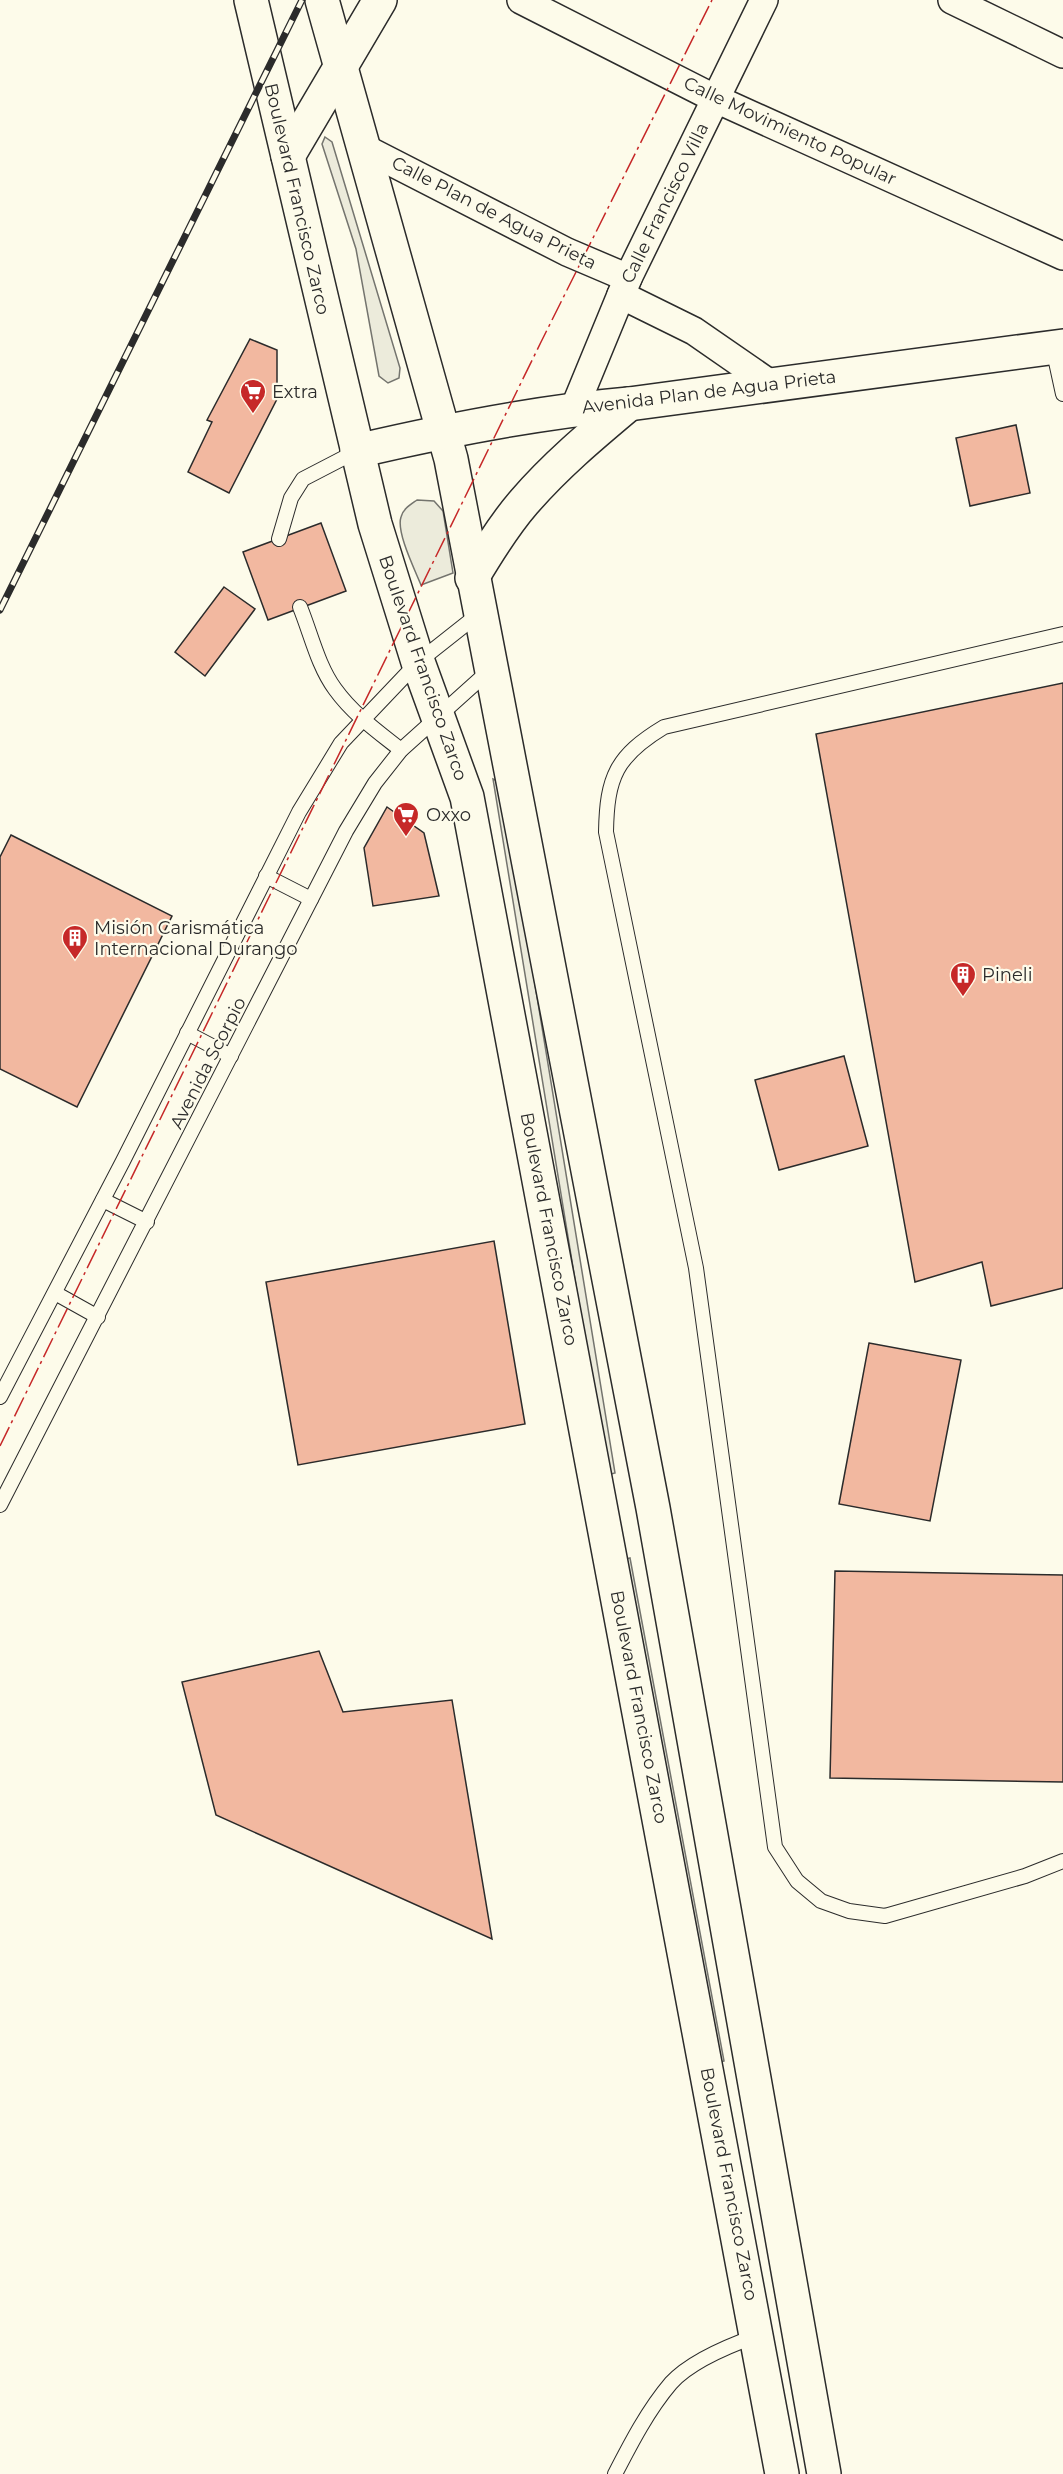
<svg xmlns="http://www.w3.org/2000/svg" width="1063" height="2474" font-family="Montserrat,sans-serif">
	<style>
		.green { fill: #ecebdb; stroke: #74746e; stroke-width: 1.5 }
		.building { fill: #f2b8a0; stroke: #2b2b2b; stroke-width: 1.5 }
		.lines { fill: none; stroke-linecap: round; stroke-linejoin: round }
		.lane-casing { stroke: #2b2b2b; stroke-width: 16 }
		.street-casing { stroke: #2b2b2b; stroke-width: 30 }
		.secondary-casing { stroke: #2b2b2b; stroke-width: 36 }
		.lane { stroke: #fdfbea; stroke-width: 14 }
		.street { stroke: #fdfbea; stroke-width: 27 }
		.secondary { stroke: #fdfbea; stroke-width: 33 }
		.rail-casing { stroke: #2b2b2b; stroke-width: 7 }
		.rail { stroke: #fdfbea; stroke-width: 4.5; stroke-dasharray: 14; stroke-linecap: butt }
		.power { stroke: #c62828; stroke-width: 1.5; stroke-dasharray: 21 4.5 3 4.5; stroke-linecap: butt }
		.labels { text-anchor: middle; stroke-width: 4.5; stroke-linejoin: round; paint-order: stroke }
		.street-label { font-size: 18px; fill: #2b2b2b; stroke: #fdfbea }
		.poi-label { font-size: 18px; fill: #2b2b2b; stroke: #fdfbea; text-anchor: start }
	</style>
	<rect width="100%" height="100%" fill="#fdfbea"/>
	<g class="green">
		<polygon points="325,137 332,142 400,368 399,378 388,383 379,376 356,249 322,144"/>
		<path d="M 417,500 L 434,501 L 443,511 L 453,573 L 421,585 C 415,570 396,532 401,517 C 403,509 410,505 417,500 Z"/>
		<polygon points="493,779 502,783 615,1473 607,1475"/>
		<polygon points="630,1558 724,2061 714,2064 622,1560"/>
	</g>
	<g class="building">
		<polygon points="250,339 277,350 277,399 229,493 188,472 212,422 207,420"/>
		<polygon points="1016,425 1030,493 970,506 956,438"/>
		<polygon points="321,523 346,591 268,620 243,552"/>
		<polygon points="224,587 255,609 205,676 175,652"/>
		<polygon points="1063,683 1063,1288 991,1306 982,1262 915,1282 816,734"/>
		<polygon points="387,807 424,833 439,896 373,906 364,848"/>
		<polygon points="11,835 172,916 77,1107 0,1069 0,857"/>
		<polygon points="844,1056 868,1146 779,1170 755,1080"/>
		<polygon points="494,1241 525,1424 298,1465 266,1282"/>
		<polygon points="869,1343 961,1360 930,1521 839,1504"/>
		<polygon points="835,1571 1063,1575 1063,1782 830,1778"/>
		<polygon points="319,1651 343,1712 452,1700 492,1939 216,1815 182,1682"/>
	</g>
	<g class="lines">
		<defs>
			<g id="lane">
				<polyline points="1053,348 1063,394"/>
				<polyline points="279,539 291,498 303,479 357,451"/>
				<path d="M 300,607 C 311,634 318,666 335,689 C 353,714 377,731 401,750"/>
				<path d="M 1063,634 L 664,727 C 616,756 607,777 606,832 L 696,1268 L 775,1847 L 797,1881 L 821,1901 L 849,1911 L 885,1916 L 1025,1876 L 1063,1861"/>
				<polyline points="266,876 311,899"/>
				<polyline points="187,1033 231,1056"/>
				<polyline points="103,1200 147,1222"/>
				<polyline points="55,1293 98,1317"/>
				<polyline points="0,1397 123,1161 299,812 341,743 418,662 480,613"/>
				<polyline points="0,1505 346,831 375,783 401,750 490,670"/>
				<path d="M 615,2474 C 631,2443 648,2410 671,2383 C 691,2361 728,2346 756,2336"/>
			</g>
			<g id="street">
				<polyline points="521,0 716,99 1063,256"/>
				<polyline points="952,0 1063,54"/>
				<polyline points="362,147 567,252 628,278"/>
				<polyline points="621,295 694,331 772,385"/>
				<polyline points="574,409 628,278 764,0"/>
			</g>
			<g id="secondary">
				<polyline points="251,0 375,524 418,662 467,797 782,2474"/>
				<polyline points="322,0 451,459 653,1508 824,2474"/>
				<polyline points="288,156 380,0"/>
				<path d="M 357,451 C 447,430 537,412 629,404 L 1063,346"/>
				<path d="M 472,578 C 488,551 504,525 524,502 C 556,465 592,435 629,404"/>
			</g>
		</defs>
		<use href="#lane" class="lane-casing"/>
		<use href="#street" class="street-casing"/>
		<use href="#secondary" class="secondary-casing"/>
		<use href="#lane" class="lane"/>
		<use href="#street" class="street"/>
		<use href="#secondary" class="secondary"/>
		<defs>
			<polyline id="rail" points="0,610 302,0"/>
		</defs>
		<use href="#rail" class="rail-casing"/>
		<use href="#rail" class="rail"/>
		<polyline class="power" points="0,1446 541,342 712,0"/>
	</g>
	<defs>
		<symbol id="supermarket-pin" viewBox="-11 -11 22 30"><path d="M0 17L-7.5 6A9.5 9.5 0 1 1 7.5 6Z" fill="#c62828" stroke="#fdfbea"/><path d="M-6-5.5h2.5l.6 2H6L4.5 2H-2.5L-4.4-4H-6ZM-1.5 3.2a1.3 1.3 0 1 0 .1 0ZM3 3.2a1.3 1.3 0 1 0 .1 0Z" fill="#fff"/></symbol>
		<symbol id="building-pin" viewBox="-11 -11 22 30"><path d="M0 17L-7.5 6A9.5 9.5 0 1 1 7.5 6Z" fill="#c62828" stroke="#fdfbea"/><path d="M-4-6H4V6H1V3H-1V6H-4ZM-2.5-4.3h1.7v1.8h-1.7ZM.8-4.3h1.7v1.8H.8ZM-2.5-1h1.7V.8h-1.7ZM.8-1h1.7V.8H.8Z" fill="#fff"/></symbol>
	</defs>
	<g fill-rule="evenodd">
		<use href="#supermarket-pin" x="238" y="377" width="30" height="40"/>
		<use href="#supermarket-pin" x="391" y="800" width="30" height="40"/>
		<use href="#building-pin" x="60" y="923" width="30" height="40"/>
		<use href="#building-pin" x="948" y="960" width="30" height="40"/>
	</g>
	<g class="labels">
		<g class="street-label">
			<text transform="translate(790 131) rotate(25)" y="6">Calle Movimiento Popular</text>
			<text transform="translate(297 199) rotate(77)" y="6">Boulevard Francisco Zarco</text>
			<text transform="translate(665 203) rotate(-64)" y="6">Calle Francisco Villa</text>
			<text transform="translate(494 213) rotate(27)" y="6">Calle Plan de Agua Prieta</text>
			<text transform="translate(709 392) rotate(-7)" y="6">Avenida Plan de Agua Prieta</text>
			<text transform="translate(423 668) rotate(71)" y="6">Boulevard Francisco Zarco</text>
			<text transform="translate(208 1063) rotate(-63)" y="6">Avenida Scorpio</text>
			<text transform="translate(549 1229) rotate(79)" y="6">Boulevard Francisco Zarco</text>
			<text transform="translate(639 1707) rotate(79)" y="6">Boulevard Francisco Zarco</text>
			<text transform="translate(729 2184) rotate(79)" y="6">Boulevard Francisco Zarco</text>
		</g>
		<g class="poi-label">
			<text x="272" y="398">Extra</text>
			<text x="426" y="821">Oxxo</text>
			<text x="94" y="934">Misión Carismática<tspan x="94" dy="21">Internacional Durango</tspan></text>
			<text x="982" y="981">Pineli</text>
		</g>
	</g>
</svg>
